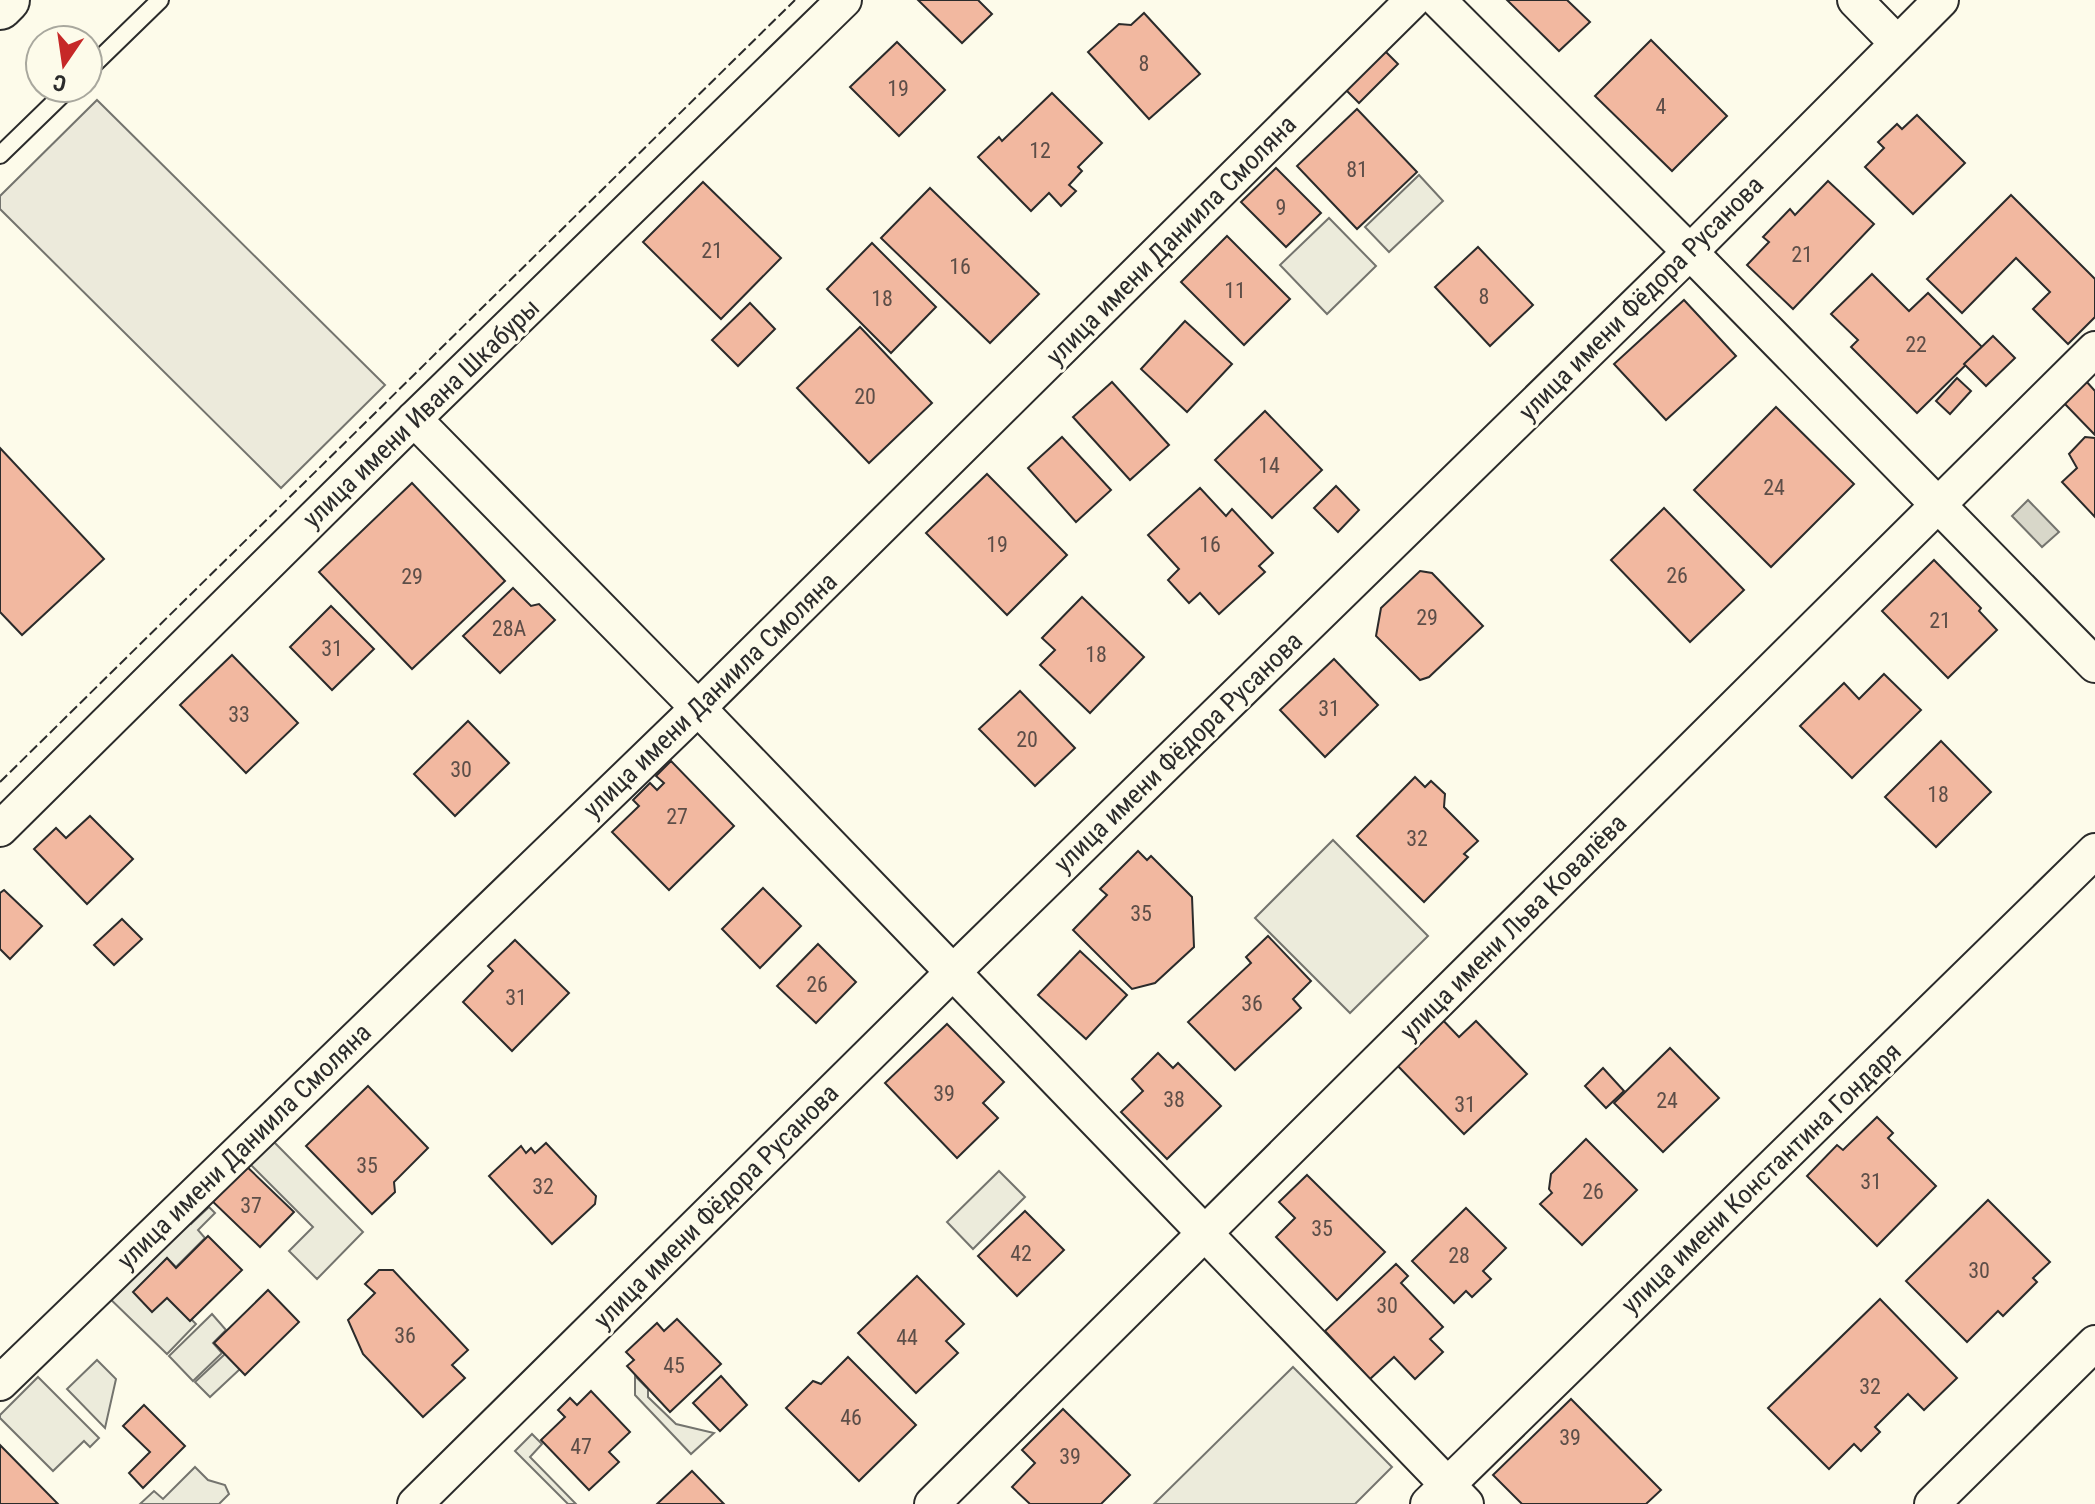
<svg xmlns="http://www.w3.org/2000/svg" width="2095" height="1504" font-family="'Roboto Condensed',sans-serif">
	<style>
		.green { fill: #ecebdb; stroke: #74746e; stroke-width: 2 }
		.parking { fill: #eceadb; stroke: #74746e; stroke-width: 2 }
		.water { fill: #d8d7c9; stroke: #74746e; stroke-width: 2 }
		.building { fill: #f2b8a0; stroke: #2b2b2b; stroke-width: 2 }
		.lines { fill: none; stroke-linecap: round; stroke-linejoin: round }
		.service-casing { stroke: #2b2b2b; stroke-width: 20 }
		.minor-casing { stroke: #2b2b2b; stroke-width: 38 }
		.trunk-casing { stroke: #2b2b2b; stroke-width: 48 }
		.service { stroke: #fdfbea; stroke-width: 16 }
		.minor { stroke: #fdfbea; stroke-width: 34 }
		.trunk { stroke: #fdfbea; stroke-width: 44 }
		.fence { stroke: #2b2b2b; stroke-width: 2; stroke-dasharray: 10 4; stroke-linecap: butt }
		.labels { text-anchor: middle; stroke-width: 6; stroke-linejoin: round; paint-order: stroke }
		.number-label { font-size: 22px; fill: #5d4e48 }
		.street-label { font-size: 26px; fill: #2b2b2b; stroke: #fdfbea }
	</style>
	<rect width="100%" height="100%" fill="#fdfbea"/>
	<g class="green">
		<polygon points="1419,175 1443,201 1389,252 1365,227"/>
		<polygon points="1329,218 1376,266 1327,314 1280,265"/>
		<polygon points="1333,840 1428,936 1350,1013 1255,918"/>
		<polygon points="273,1141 363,1232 317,1279 289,1251 313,1227 250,1164"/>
		<polygon points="999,1171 1025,1197 973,1249 947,1222"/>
		<polygon points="209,1207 215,1213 198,1230 205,1238 176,1267 167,1258 135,1291 167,1295 196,1324 167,1354 103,1292 180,1214 191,1224"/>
		<polygon points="212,1314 226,1330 213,1343 222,1353 193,1381 169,1356"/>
		<polygon points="225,1354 240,1369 210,1397 195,1382"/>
		<polygon points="97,1360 116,1379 105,1428 67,1389"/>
		<polygon points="1293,1367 1392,1467 1355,1504 1154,1504"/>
		<polygon points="635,1376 648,1389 648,1397 676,1424 714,1433 691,1454 635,1395"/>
		<polygon points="38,1377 99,1438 90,1447 84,1441 53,1471 0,1418 0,1415"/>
		<polygon points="532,1434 542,1444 530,1457 576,1504 568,1504 515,1451"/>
		<polygon points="195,1467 208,1480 225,1485 229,1494 219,1504 140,1504 154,1491 163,1499"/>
	</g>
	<polygon class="parking" points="97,100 385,385 281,488 0,209 0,196"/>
	<polygon class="water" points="2028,500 2059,532 2042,547 2012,516"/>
	<g class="building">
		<polygon points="918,0 978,0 992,14 962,43"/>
		<polygon points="1507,0 1567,0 1590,22 1559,51"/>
		<polygon points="1144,13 1200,74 1149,119 1088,52 1119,24 1131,25"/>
		<polygon points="1651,40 1727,116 1672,171 1595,96"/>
		<polygon points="897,42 945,90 899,136 850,87"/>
		<polygon points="1378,44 1398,64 1359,103 1339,83"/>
		<polygon points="1052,93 1102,143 1078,167 1082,171 1069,185 1076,191 1061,206 1049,193 1031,211 978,157 999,137 1002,141"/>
		<polygon points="1357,109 1417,172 1357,229 1297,166"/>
		<polygon points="1917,115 1965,163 1913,214 1865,167 1884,148 1878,142 1897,124 1902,129"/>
		<polygon points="1276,168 1321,213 1286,247 1241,202"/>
		<polygon points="1828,181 1874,224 1793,309 1747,265 1769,242 1763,237 1790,209 1795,215"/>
		<polygon points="703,182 781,258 721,319 643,242"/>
		<polygon points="930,188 1039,294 990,343 881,238"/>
		<polygon points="2011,195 2095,279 2095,317 2068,344 2033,309 2050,292 2016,258 1962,313 1927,279"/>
		<polygon points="1227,236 1290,299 1244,345 1181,282"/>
		<polygon points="872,243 936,307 891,353 827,289"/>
		<polygon points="1478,247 1533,305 1490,346 1435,287"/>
		<polygon points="1872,274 1909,311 1928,293 1983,348 1917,413 1851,347 1858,340 1831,314"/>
		<polygon points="1684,300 1736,356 1666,420 1614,364"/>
		<polygon points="750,303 775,329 738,366 712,340"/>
		<polygon points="1185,321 1232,364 1187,412 1141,369"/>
		<polygon points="860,327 932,403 869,463 797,388"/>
		<polygon points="1993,336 2015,358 1986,386 1964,364"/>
		<polygon points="1957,378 1971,391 1950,414 1936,401"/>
		<polygon points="2086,381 2095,391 2095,435 2063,402"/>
		<polygon points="1112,382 1169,445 1130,480 1073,417"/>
		<polygon points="1776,407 1854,484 1771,567 1694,490"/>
		<polygon points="1265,411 1322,470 1272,518 1215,460"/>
		<polygon points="1062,437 1111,490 1076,522 1028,468"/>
		<polygon points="2085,437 2095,438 2095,517 2062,482 2077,468 2069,454"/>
		<polygon points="0,448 104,559 22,635 0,612"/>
		<polygon points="987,474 1067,555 1007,615 926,533"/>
		<polygon points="412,483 505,581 412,669 319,572"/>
		<polygon points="1336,486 1359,510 1338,532 1314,508"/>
		<polygon points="1200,488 1226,516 1232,509 1273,553 1259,566 1265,572 1219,614 1200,593 1189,603 1168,580 1179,569 1148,535"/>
		<polygon points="1664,508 1744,590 1690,642 1611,560"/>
		<polygon points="1934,560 1981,608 1979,611 1997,630 1948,678 1882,611"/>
		<polygon points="1420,571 1432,573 1483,626 1429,677 1420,680 1376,636 1381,608"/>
		<polygon points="513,588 531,606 539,604 555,620 500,673 463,636"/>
		<polygon points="1082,597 1144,657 1090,713 1040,665 1055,650 1042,638"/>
		<polygon points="331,606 374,649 332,690 290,647"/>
		<polygon points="232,655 298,723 246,773 180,705"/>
		<polygon points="1334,659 1378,705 1325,757 1280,710"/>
		<polygon points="1884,674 1921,710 1852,778 1800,726 1844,683 1859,699"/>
		<polygon points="1020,691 1075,748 1035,786 979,729"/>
		<polygon points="468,721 509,763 455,816 414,774"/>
		<polygon points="1941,741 1991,792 1936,847 1885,797"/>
		<polygon points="671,761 734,826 669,890 612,832 639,806 633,800 650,783 657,790 664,783 656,776"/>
		<polygon points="1415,777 1425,787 1431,781 1445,794 1444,807 1478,841 1464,854 1468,857 1424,902 1357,836"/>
		<polygon points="90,816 133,859 87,904 34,849 56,828 66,838"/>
		<polygon points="1138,851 1147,860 1151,856 1192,897 1194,947 1155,983 1132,989 1073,930 1107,895 1100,889"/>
		<polygon points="763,888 801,926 760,968 722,929"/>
		<polygon points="4,890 42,926 10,959 0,949 0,893"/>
		<polygon points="122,919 142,939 114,965 94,945"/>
		<polygon points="1268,936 1311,981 1293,999 1301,1008 1235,1070 1188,1022 1251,963 1246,957"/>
		<polygon points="515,940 569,993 512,1051 463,1002 493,971 488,966"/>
		<polygon points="818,944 856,982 816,1023 777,986"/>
		<polygon points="1080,951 1127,995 1086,1039 1038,995"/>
		<polygon points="1439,1016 1459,1037 1476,1021 1527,1074 1464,1134 1393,1061"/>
		<polygon points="947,1024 1004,1082 983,1103 998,1118 957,1158 885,1083"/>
		<polygon points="1670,1048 1719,1098 1663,1152 1614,1103"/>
		<polygon points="1158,1053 1173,1068 1178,1063 1221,1106 1167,1159 1121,1112 1143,1091 1132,1079"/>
		<polygon points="1603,1068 1624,1091 1606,1108 1585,1086"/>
		<polygon points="368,1086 428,1148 394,1182 395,1192 372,1214 306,1146"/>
		<polygon points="1877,1117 1893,1133 1888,1138 1936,1186 1877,1246 1807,1176 1837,1145 1843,1150"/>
		<polygon points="1586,1139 1637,1190 1582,1245 1540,1204 1552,1193 1549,1189 1551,1174"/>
		<polygon points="546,1143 596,1196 595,1204 552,1244 489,1176 521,1146 526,1153 531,1148 535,1153"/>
		<polygon points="242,1162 294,1212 260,1247 208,1197"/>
		<polygon points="1307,1175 1385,1252 1337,1300 1276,1237 1295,1218 1279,1202"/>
		<polygon points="1988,1200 2050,1262 2033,1278 2037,1282 2003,1316 1998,1311 1967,1342 1906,1281"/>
		<polygon points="1466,1208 1506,1248 1483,1271 1491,1279 1472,1297 1466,1291 1454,1303 1412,1261"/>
		<polygon points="1025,1211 1064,1250 1017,1296 978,1256"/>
		<polygon points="208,1236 242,1270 190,1321 167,1298 152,1312 133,1292 167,1258 176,1268"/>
		<polygon points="1396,1264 1408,1276 1401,1283 1443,1327 1430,1339 1443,1352 1415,1379 1394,1357 1370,1379 1325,1331"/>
		<polygon points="379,1270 393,1270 468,1350 452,1365 465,1378 423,1417 363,1354 348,1320 375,1293 365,1284"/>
		<polygon points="917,1276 964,1324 946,1341 958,1353 916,1393 858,1333"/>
		<polygon points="268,1290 299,1322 245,1375 214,1343"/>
		<polygon points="1880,1299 1957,1378 1924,1410 1908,1394 1875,1427 1880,1432 1861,1451 1854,1444 1829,1469 1768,1408"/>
		<polygon points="677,1319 721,1364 670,1412 627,1366 634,1360 626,1352 657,1323 664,1331"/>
		<polygon points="848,1357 916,1425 859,1481 786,1408 813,1381 821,1384"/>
		<polygon points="721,1376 747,1405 720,1431 693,1403"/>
		<polygon points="591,1391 630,1432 609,1452 619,1462 589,1490 541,1440 565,1417 558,1410 570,1398 577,1405"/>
		<polygon points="1571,1399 1661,1490 1646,1504 1522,1504 1493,1475"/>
		<polygon points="144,1405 185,1446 143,1488 129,1473 150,1452 123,1426"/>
		<polygon points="1063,1409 1130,1475 1101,1504 1030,1504 1012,1487 1035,1463 1022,1450"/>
		<polygon points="0,1445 58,1504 0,1504"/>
		<polygon points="692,1471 724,1504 657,1504"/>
	</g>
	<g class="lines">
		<defs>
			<g id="service">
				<polyline points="88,70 160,0"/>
				<polyline points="0,155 69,88"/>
			</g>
			<g id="minor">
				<polyline points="1438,0 1690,252 2095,665"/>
				<polyline points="1855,0 1897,43"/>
				<polyline points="414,419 698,708 1466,1504"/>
				<polyline points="0,829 414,419 844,0"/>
				<polyline points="0,1383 698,708 1413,0"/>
				<polyline points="415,1504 953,972 1690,252 1941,0"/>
				<polyline points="932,1504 2095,349"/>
				<polyline points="1428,1504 2095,851"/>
				<polyline points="1932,1504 2095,1343"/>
			</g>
			<polyline id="trunk" points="0,7 7,0"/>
		</defs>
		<use href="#service" class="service-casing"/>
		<use href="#minor" class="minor-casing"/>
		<use href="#trunk" class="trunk-casing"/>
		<use href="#service" class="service"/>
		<use href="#minor" class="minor"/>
		<use href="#trunk" class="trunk"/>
		<polyline class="fence" points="0,782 795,0"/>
	</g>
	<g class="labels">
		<g class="number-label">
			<text x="1144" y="71">8</text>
			<text x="898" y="96">19</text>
			<text x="1661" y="114">4</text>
			<text x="1040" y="158">12</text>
			<text x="1357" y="177">81</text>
			<text x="1281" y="215">9</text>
			<text x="712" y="258">21</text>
			<text x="1802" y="262">21</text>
			<text x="960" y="274">16</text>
			<text x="1235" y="298">11</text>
			<text x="1484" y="304">8</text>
			<text x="882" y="306">18</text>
			<text x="1916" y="352">22</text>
			<text x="865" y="404">20</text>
			<text x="1269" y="473">14</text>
			<text x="1774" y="495">24</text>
			<text x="997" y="552">19</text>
			<text x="1210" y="552">16</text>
			<text x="1677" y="583">26</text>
			<text x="412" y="584">29</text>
			<text x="1427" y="625">29</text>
			<text x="1940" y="628">21</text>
			<text x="509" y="636">28А</text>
			<text x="332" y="656">31</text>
			<text x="1096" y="662">18</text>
			<text x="1329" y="716">31</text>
			<text x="239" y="722">33</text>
			<text x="1027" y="747">20</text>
			<text x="461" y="777">30</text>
			<text x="1938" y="802">18</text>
			<text x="677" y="824">27</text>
			<text x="1417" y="846">32</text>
			<text x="1141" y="921">35</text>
			<text x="817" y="992">26</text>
			<text x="516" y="1005">31</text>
			<text x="1252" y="1011">36</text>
			<text x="944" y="1101">39</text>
			<text x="1174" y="1107">38</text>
			<text x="1667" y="1108">24</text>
			<text x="1465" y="1112">31</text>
			<text x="367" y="1173">35</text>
			<text x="1871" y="1189">31</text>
			<text x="543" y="1194">32</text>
			<text x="1593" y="1199">26</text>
			<text x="251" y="1213">37</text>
			<text x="1322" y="1236">35</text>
			<text x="1021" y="1261">42</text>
			<text x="1459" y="1263">28</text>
			<text x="1979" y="1278">30</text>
			<text x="1387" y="1313">30</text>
			<text x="405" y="1343">36</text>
			<text x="907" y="1345">44</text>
			<text x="674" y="1373">45</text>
			<text x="1870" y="1394">32</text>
			<text x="851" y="1425">46</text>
			<text x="1570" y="1445">39</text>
			<text x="581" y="1454">47</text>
			<text x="1070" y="1464">39</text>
		</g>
		<g class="street-label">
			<text transform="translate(1171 240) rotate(-45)" y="9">улица имени Даниила Смоляна</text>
			<text transform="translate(1641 298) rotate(-45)" y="9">улица имени Фёдора Русанова</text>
			<text transform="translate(421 413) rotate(-44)" y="9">улица имени Ивана Шкабуры</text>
			<text transform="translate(710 695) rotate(-44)" y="9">улица имени Даниила Смоляна</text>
			<text transform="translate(1178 752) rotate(-44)" y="9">улица имени Фёдора Русанова</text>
			<text transform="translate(1513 927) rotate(-45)" y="9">улица имени Льва Ковалёва</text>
			<text transform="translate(244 1146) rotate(-44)" y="9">улица имени Даниила Смоляна</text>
			<text transform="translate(1761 1178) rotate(-44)" y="9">улица имени Константина Гондаря</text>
			<text transform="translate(716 1206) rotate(-45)" y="9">улица имени Фёдора Русанова</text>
		</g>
	</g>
	<g transform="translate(64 64) rotate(193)"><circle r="38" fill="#fdfbea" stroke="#a9a89e" stroke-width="2"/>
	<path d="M0-6L14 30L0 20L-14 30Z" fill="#c62828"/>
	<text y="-12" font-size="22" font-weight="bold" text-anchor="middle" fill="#2b2b2b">С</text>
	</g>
</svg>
